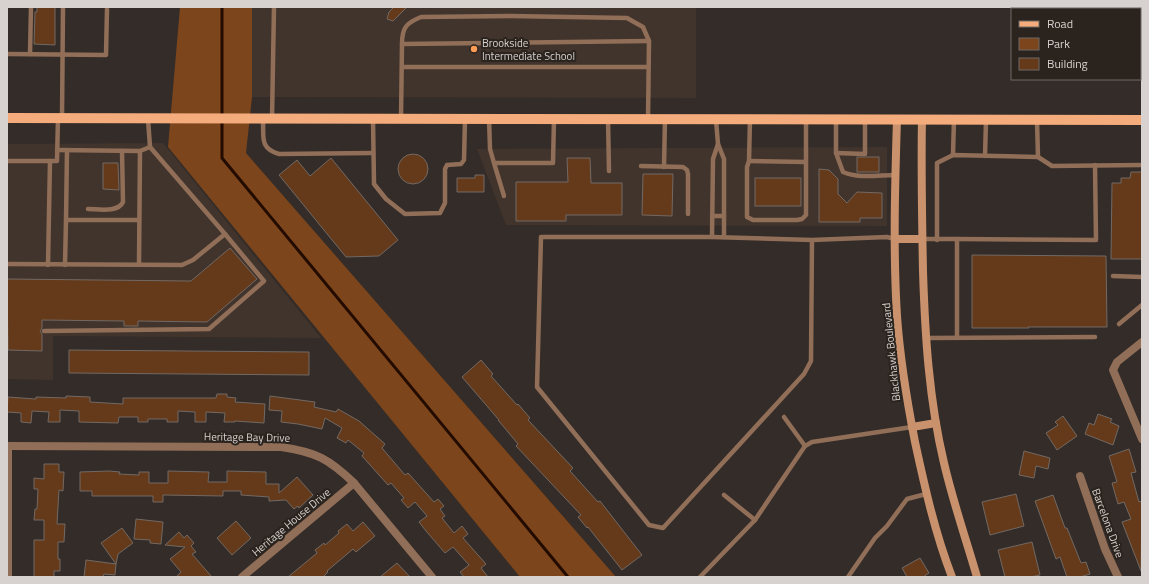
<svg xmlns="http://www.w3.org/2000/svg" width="1149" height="584" font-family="'Titillium Web',sans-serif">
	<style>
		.built { fill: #41342c }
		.green { fill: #7c451c }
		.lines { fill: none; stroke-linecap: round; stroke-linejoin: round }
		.stream { stroke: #230b00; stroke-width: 3 }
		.building { fill: #643a1a; stroke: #726964 }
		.lane { stroke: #916e57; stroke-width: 4.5 }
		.street { stroke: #916e57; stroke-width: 8 }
		.secondary { stroke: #c9916c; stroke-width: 8 }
		.primary { stroke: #f5ac7c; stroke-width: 10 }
		.poi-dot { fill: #fd9c56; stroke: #2a231e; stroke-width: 1.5 }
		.labels { text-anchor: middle; stroke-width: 4; stroke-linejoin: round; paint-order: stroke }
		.poi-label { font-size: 11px; fill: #d7d2cf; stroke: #2a231e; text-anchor: start }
		.street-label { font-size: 11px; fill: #d7d2cf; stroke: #2a231e }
	</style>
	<rect width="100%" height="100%" fill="#342c28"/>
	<g class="built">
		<polygon points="252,7 696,7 696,98 252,97"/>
		<polygon points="163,143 321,338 53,336 53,380 7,379 7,144"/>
		<polygon points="887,147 887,226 506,225 477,149"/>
	</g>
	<polygon class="green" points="180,7 252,7 252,97 246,153 616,577 520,577 168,147"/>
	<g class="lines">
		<polyline class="stream" points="222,7 222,158 568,577"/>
	</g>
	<g class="building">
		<polygon points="37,7 55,7 55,45 34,44 35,12 37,12"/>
		<polygon points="394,7 407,7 393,21 387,19 389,12"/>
		<circle cx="413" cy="169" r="15"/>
		<rect x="857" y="157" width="22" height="15"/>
		<polygon points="331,158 398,240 379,256 346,257 279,175 297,160 310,176"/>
		<polygon points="567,158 590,158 591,183 622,183 622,215 566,215 566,221 516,221 516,182 568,182"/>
		<polygon points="103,163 118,163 119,190 103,189"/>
		<polygon points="819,169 829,170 838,179 838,194 847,203 857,192 882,193 882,218 860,218 860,222 819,222"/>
		<polygon points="1131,172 1142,172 1142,259 1111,259 1112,183 1121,183 1121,178 1130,178"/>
		<polygon points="643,174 673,174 672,216 642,215"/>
		<polygon points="475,175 484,175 484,192 457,192 457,178 475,178"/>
		<rect x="755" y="178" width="46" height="28"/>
		<polygon points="230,248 257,279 207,322 138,321 138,326 124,326 124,321 42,320 42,328 40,331 42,334 42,351 8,350 7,279 191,281"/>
		<polygon points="972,255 1106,256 1107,327 1028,327 1029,328 972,328"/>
		<polygon points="69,350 309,352 309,375 69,373"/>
		<polygon points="481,360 493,374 491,376 517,405 518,404 530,418 528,420 573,468 570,471 598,502 600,501 642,555 622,570 588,527 587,528 578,517 581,515 516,446 518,444 498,420 499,420 462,377"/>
		<polygon points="217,394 227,394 227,397 236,398 235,402 265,404 264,423 235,421 235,422 224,422 225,413 206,412 206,422 195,422 195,412 178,411 178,422 167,422 167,419 148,419 148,422 138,422 138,417 119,417 118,423 79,422 79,411 60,410 60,422 48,422 49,412 32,411 31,423 21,422 21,413 7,412 8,397 36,399 36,397 66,398 66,396 90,397 90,402 123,404 123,398 216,398"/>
		<polygon points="270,396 315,402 314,407 336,412 338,409 359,421 385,444 382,448 405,475 408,473 434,502 438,499 444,506 440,509 445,516 442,518 454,533 462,526 468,534 463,538 486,564 481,568 488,577 464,577 460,572 469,565 453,547 445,553 426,531 419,522 427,516 415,502 408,508 401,500 404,498 391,483 388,485 362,456 364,453 348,440 346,443 337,438 342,428 325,418 322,429 298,424 281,422 282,411 269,410"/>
		<polygon points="1098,414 1112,419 1110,422 1119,426 1113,445 1085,434 1089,423 1094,425"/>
		<polygon points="1063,416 1077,436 1057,450 1046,433 1058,425 1055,422"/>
		<polygon points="1129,449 1136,472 1131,473 1139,502 1142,501 1141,571 1122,522 1131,519 1124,502 1118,504 1112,483 1117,482 1109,456"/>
		<polygon points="1024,451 1050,458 1048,469 1036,466 1034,478 1019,475"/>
		<polygon points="44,464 59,464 59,472 64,472 63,491 59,490 57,524 65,524 64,542 58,542 58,559 60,559 60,571 54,571 54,577 34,577 34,540 44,540 44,520 34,520 35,509 37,509 38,489 34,489 34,478 44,479"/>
		<polygon points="109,471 120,472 119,474 139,475 139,472 149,472 149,483 168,483 168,471 209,472 208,482 227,482 227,471 266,472 266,484 279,484 279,493 297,477 313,495 299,508 298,506 294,509 286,500 269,501 269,497 241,495 241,491 223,491 223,496 163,495 163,502 153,502 153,496 92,496 92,491 80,491 80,472"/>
		<polygon points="1016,494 1024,526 990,535 982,502"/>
		<polygon points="1053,495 1065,528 1067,528 1081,563 1086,562 1090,574 1080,577 1067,577 1060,557 1056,559 1035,501"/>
		<polygon points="136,519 163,522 161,544 150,543 150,540 134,539"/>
		<polygon points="236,521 251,538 232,555 217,538"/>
		<polygon points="363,522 375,536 356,552 353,549 327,571 328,572 323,577 288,577 317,553 315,550 324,543 325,545 339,533 338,531 347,524 353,531"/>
		<polygon points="122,528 133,543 118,554 116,564 101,543"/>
		<polygon points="179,532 184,538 187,535 194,543 191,546 196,552 192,554 212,577 176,577 181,572 170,559 185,547 165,545"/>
		<polygon points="1032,542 1040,575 1030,577 1005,577 998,550"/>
		<polygon points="920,558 929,573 923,577 907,577 902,568"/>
		<polygon points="86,560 116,564 115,575 104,574 103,577 84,577"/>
		<polygon points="397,563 410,577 380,577"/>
	</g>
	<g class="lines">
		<g class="lane">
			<polyline points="402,44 649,41"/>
			<polyline points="7,54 106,55 107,9"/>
			<polyline points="30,54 31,7"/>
			<polyline points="402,67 648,67"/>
			<polyline points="62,118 63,7"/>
			<path d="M 401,118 L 402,44 C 402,28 406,23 421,17 L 511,16 L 627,18 L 643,27 L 649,41 L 648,119"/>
			<path d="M 263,119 C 264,137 259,148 279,154 L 373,153"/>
			<polyline points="272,119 274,7"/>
			<polyline points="373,119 374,184 386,199 405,214 440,213 445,203 445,169 447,165 461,164 464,160 465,119"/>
			<polyline points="489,119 490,149 494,163 553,163 554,119"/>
			<polyline points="608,119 609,171"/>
			<polyline points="750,119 749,161 747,167 747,217 753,220 797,220 802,219 806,215 806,119"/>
			<path d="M 836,119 L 836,153 L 843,172 C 858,179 879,175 896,175"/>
			<polyline points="716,120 718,144 724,159 724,237"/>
			<polyline points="1037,120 1038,157"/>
			<polyline points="57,150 140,151 150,147"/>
			<polyline points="67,150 66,220 139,220"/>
			<polyline points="836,153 865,154 865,120"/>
			<polyline points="953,155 954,119"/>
			<polyline points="985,156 986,120"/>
			<polyline points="7,161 57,161 58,118"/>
			<polyline points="749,161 806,162"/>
			<polyline points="494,163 504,196"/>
			<polyline points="641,166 683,167 687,170 688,174 688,214"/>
			<polyline points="664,167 665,119"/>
			<path d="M 88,209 C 98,209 118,213 123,202 L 122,151"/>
			<polyline points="712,216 724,216"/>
			<polyline points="712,237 713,159 718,144"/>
			<polyline points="922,239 957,239 957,338"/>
			<polyline points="957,239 1096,240 1095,165"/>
			<polyline points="812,240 811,361 804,374 663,528 649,525 537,387 541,237 712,237 812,240 887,237 895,239"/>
			<polyline points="937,240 937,163 953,155 1038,157 1052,166 1142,165"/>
			<polyline points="7,264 182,265 193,260 225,234"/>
			<polyline points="139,264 140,151"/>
			<polyline points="48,265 50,161"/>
			<polyline points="65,265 66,220"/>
			<polyline points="1113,276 1142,277"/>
			<polyline points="1119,324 1142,305"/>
			<polyline points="44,331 209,329 264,281 225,234 150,147 148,119"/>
			<polyline points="925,338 1095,337"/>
			<polyline points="784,417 805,446"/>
			<polyline points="724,495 755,520"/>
			<polyline points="700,577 755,520 805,446 812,442 912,427"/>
			<polyline points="848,577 875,538 887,526 907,499 926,494"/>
		</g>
		<g class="street">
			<polyline points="1142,342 1117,362 1113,370 1142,439"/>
			<path d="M 7,446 L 281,447 C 316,452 329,459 354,483 L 432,577"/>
			<polyline points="8,446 8,577"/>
			<polyline points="1080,476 1105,549 1118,577"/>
			<polyline points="242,577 354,483"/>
		</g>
		<g class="secondary">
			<path d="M 897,119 C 895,184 893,251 897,316 C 900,359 907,401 915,442 C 925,488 935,533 952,577"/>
			<path d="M 922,119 C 921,169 922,220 923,271 C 925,335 929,400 944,463 C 953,502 966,539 977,577"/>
			<polyline points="895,239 922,239"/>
			<polyline points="912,427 936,423"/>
		</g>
		<polyline class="primary" points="7,118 1142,120"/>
	</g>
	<circle class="poi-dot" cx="474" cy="49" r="4"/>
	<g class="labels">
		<g class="poi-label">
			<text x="482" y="47">Brookside<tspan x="482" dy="13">Intermediate School</tspan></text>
		</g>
		<g class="street-label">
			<text transform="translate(891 352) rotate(-96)" y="4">Blackhawk Boulevard</text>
			<text transform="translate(247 437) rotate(1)" y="4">Heritage Bay Drive</text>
			<text transform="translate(291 522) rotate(-40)" y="4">Heritage House Drive</text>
			<text transform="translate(1108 523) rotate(70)" y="4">Barcelona Drive</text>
		</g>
	</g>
	<rect width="1149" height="584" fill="none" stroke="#d7d2cf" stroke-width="16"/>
	<rect x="1011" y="8" width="130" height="72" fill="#2a231e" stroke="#6f6965"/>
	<rect x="1019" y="21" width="20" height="6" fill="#f5ac7c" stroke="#6f6965"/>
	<text x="1047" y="28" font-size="12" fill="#d7d2cf">Road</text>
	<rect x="1019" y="38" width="20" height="12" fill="#7c451c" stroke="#6f6965"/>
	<text x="1047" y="48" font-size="12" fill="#d7d2cf">Park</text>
	<rect x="1019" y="58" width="20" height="12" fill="#643a1a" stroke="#6f6965"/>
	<text x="1047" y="68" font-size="12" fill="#d7d2cf">Building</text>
</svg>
